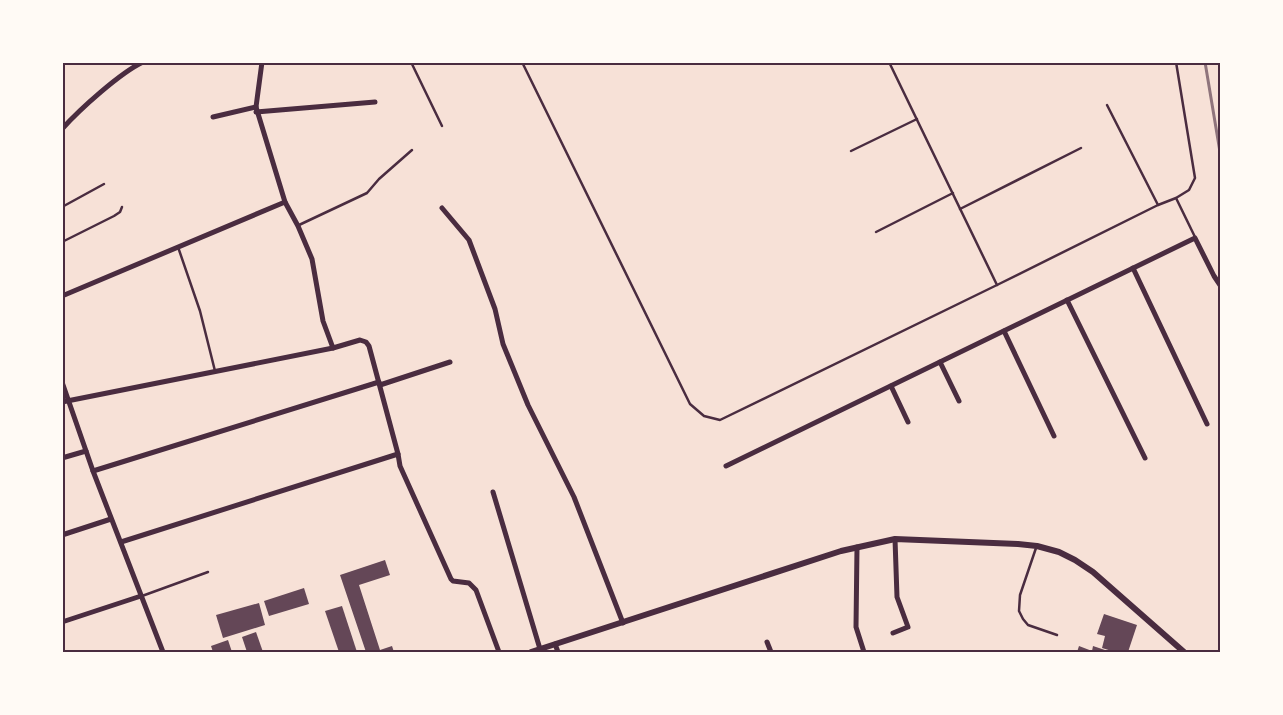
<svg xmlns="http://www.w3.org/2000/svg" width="1283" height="715" font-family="'Public Sans',sans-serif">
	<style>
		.building { fill: #644757 }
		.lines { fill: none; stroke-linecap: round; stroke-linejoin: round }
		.service { stroke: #4a2c40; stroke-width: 2.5 }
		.minor { stroke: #4a2c40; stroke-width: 5 }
		.tertiary { stroke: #4a2c40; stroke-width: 6 }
		.rail { stroke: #8f747c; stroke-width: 3 }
		.neatline { fill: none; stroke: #4a2c40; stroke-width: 2 }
	</style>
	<rect width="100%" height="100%" fill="#f7e1d7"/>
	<g class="building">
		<polygon points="385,560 390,575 359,585 380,650 392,646 394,652 366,652 340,575"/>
		<polygon points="304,588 309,604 269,616 264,601"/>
		<polygon points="259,603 265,625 223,638 216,615"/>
		<polygon points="342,606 357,652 339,652 325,611"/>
		<polygon points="1104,614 1137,625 1128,652 1115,652 1102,648 1105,636 1097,634"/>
		<polygon points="256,632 263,652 247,652 242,637"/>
		<polygon points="228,640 232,652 213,652 211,646"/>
		<polygon points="1079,646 1092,651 1093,646 1111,652 1077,652"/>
	</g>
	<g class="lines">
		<g class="service">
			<polyline points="411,62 442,126"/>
			<polyline points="522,62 690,404 704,416 720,420 997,285 1158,205 1176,198 1189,190 1195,178 1176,62"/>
			<polyline points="889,62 997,285"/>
			<polyline points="1107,105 1158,205"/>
			<polyline points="851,151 917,119"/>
			<polyline points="1176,198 1195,237"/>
			<polyline points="62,207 104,184"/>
			<polyline points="960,209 1081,148"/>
			<polyline points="299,225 367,193 379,179 412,150"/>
			<polyline points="876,232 953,193"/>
			<polyline points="62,242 114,216 120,212 122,207"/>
			<polyline points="178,247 200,311 215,371"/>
			<polyline points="1036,548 1020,595 1019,611 1023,619 1028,625 1057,635"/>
			<polyline points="142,596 208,572"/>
		</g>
		<g class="minor">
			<polyline points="256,107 262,62"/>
			<polyline points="256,112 375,102"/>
			<polyline points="213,117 256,107 285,202 298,226 312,259 323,321 333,348 360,340 366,342 369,346 398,454 400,466 451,579 453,581 469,583 476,590 499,652"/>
			<path d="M 62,129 C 80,109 120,73 143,62"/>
			<polyline points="442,208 469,240 495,309 503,344 528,405 574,497 623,623"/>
			<polyline points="1133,268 1207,424"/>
			<polyline points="62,296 285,202"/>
			<polyline points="1067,300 1145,458"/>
			<polyline points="1004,331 1054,436"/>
			<polyline points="940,362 959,401"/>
			<polyline points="62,382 93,471 163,652"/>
			<polyline points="380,385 450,362"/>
			<polyline points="891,386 908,422"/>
			<polyline points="62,402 333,348"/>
			<polyline points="62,458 86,451"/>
			<polyline points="726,466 1195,238 1214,276 1220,285"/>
			<polyline points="93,471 379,382"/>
			<polyline points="493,492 540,649"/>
			<polyline points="62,535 111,519"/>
			<polyline points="121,542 398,454"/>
			<polyline points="857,547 856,627 864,652"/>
			<polyline points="62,622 141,596"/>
			<polyline points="893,633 908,627 897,597 895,539"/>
			<polyline points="767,642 771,652"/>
			<polyline points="555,644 558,652"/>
		</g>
		<polyline class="tertiary" points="531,652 841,551 895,539 1018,544 1037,546 1059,552 1075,560 1093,572 1184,652"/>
		<polyline class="rail" points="1205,62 1220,152"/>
	</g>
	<rect width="1283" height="715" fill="none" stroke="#fffaf5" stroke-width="128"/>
	<rect x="64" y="64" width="1155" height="587" class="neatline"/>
</svg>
